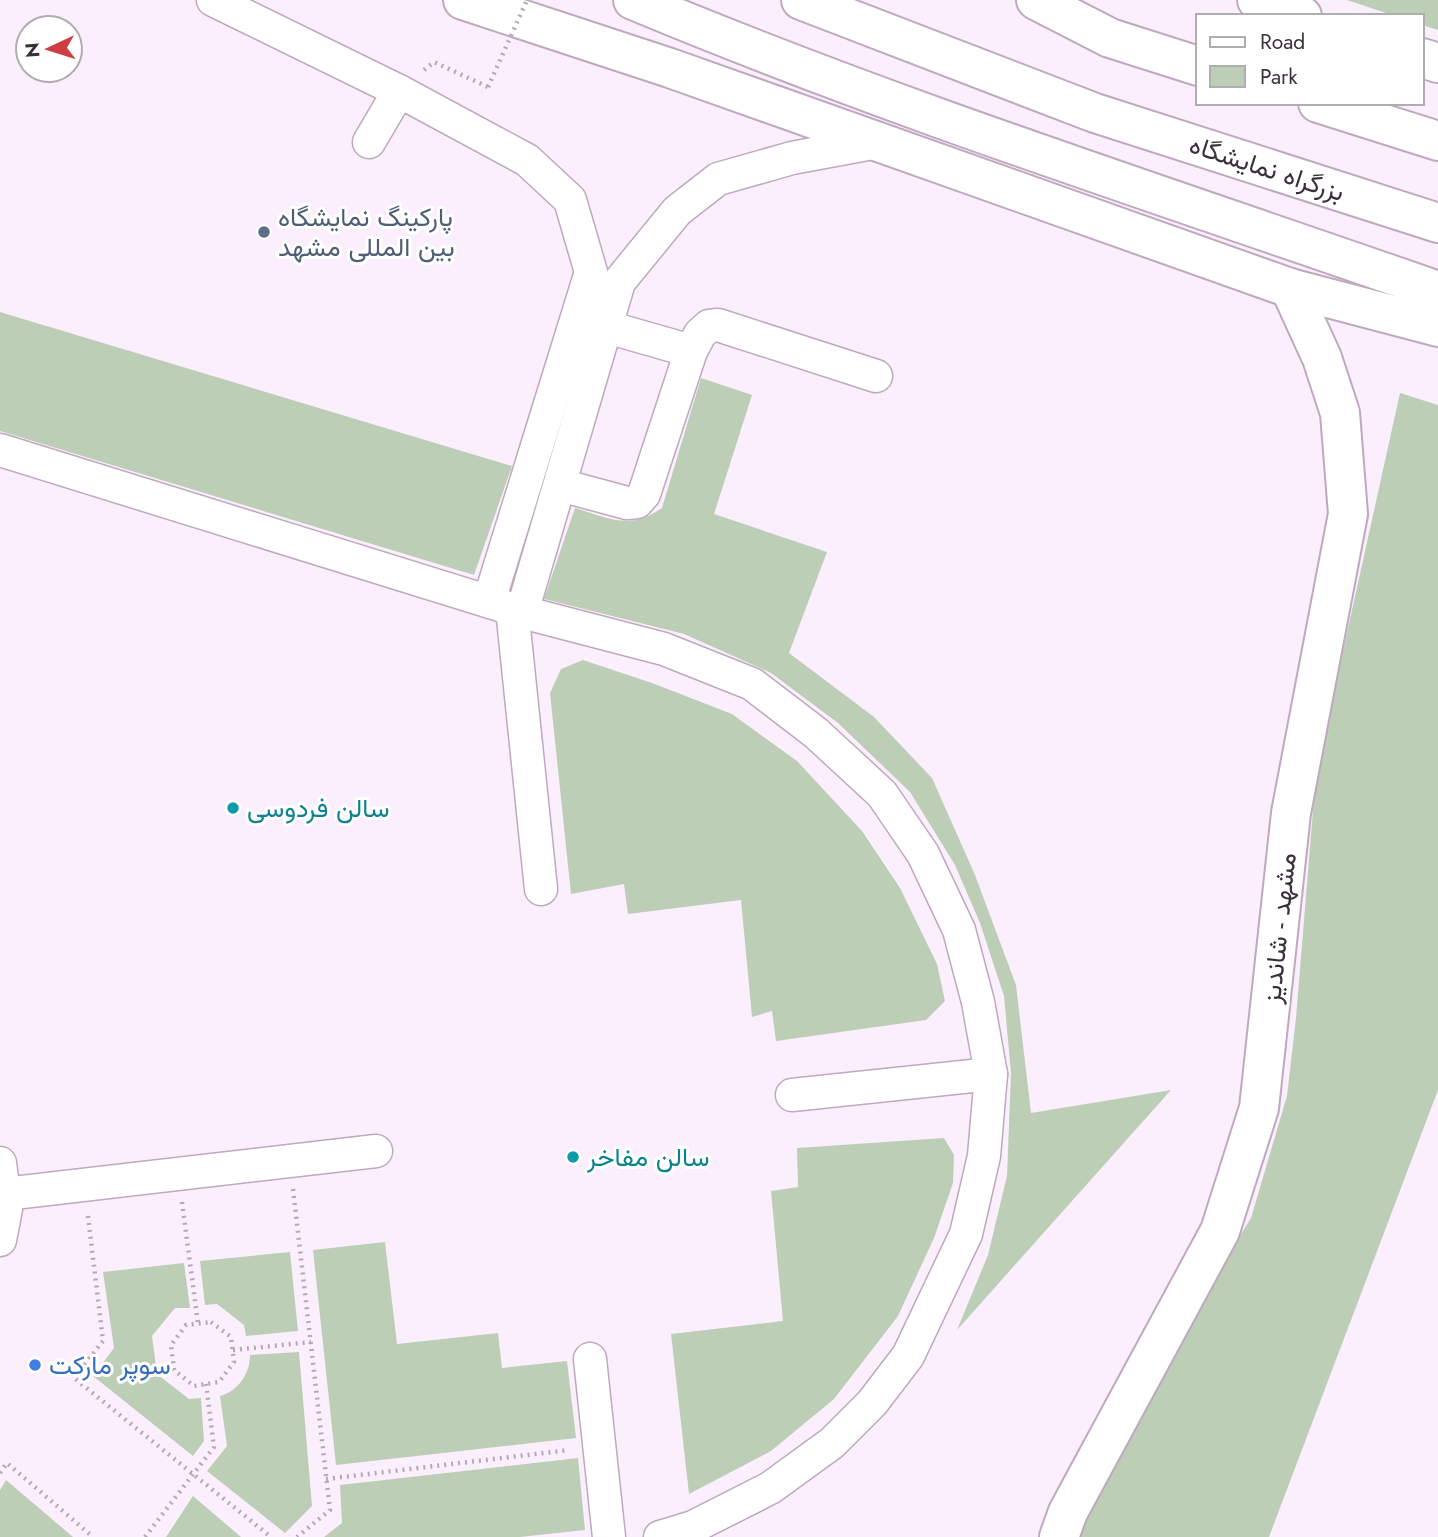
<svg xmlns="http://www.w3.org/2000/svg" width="1438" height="1537" font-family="Jost,Vazirmatn,sans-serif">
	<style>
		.green { fill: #bdceb7 }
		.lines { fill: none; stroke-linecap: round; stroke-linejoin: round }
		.minor-casing { stroke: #bea9bf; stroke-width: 35 }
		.major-casing { stroke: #bea9bf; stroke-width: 42 }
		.highway-casing { stroke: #bea9bf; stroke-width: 42 }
		.path { stroke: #b4a9b5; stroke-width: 4.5; stroke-dasharray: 2 5; stroke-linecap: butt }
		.minor { stroke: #fff; stroke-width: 32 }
		.major { stroke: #fff; stroke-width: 38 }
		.highway { stroke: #fff; stroke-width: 38 }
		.path-bridge { stroke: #b4a9b5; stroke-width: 4.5; stroke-dasharray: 2 5; stroke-linecap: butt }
		.service-dot { fill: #5c6f8a; stroke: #fff; stroke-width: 2.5 }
		.culture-dot { fill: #0f9aa8; stroke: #fff; stroke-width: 2.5 }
		.shop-dot { fill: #3f7fe0; stroke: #fff; stroke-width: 2.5 }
		.labels { text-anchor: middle; stroke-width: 6; stroke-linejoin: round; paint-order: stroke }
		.street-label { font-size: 26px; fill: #39313a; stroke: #fff }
		.service-label { font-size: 26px; fill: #4e5e75; stroke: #fff; text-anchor: start }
		.culture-label { font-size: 26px; fill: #0d838f; stroke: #fff; text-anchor: start }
		.shop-label { font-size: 26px; fill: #366cbe; stroke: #fff; text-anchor: start }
	</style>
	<rect width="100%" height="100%" fill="#fceffd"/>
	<g class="green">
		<polygon points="1347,0 1438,0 1438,30 1422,25 1422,16 1395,16"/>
		<polygon points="0,312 512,466 474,575 0,431"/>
		<path d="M 701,378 L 752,395 L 714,514 L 827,552 L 789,653 L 874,717 L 932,778 L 975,875 L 1016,985 L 1031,1113 L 1171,1090 L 957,1330 L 988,1255 L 1007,1176 L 1011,1073 L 1004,996 L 980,923 L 955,865 L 910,792 L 838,723 L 771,673 L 684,634 L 544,599 L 575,508 C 609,518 629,531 662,508 Z"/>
		<polygon points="1400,393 1438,405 1438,1090 1269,1537 1076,1537 1194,1309 1251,1218 1287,1096 1296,1018 1316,773"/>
		<polygon points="583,660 652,683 732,714 797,761 862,831 900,888 937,964 945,1001 926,1020 776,1041 772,1011 752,1017 741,900 628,914 624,884 571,894 550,693 561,669"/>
		<polygon points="944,1138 954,1155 953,1183 934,1238 898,1316 834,1399 771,1451 689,1494 671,1334 783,1321 771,1191 798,1187 797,1148"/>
		<polygon points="385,1242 397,1344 498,1333 502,1368 567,1361 576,1438 336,1465 313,1250"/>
		<polygon points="290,1252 298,1331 246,1336 244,1325 217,1304 205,1305 200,1261"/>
		<polygon points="184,1263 190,1308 175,1308 152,1336 157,1374 189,1399 201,1398 204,1441 193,1456 93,1376 114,1348 103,1272"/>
		<path d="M 299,1352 L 312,1506 L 285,1533 L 207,1471 L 227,1446 L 220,1396 C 238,1391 250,1374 250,1355 Z"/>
		<polygon points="578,1458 585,1530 520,1537 324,1537 342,1523 340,1485"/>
		<polygon points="6,1480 73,1537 0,1537 0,1490"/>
		<polygon points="193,1496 241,1537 166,1537"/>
	</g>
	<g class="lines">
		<defs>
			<g id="minor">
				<polyline points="213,0 399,91 527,160 570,200 591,272 489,601"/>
				<polyline points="369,142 399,91"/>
				<polyline points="607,327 691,351"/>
				<polyline points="0,450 522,612 664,649 752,684 816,733 882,794 923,854 959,930 978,1002 991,1074 984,1156 966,1234 908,1356 872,1403 832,1443 770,1488 693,1527 660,1537"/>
				<polyline points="560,485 627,503 637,502 644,494 691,351 700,334 709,326 718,325 876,376"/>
				<polyline points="512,609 541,889"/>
				<polyline points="522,612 619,282 677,211 718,179 792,158 878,142"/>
				<polyline points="792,1095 991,1074"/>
				<polyline points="0,1163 6,1209 0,1240"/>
				<polyline points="5,1194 376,1151"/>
				<polyline points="590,1359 609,1537"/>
			</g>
			<polyline id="major" points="1059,1537 1068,1512 1220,1231 1259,1108 1291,813 1348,514 1340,413 1322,358 1290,288"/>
			<g id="highway">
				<polyline points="463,0 670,68 1290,288 1438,327"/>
				<path d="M 633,0 C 896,110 1169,197 1438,291"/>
				<polyline points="801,0 1095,113 1438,223"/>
				<polyline points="1036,0 1110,38 1198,66"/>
				<polyline points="1257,0 1302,16"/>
				<polyline points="1422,58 1438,63"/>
				<polyline points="1318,103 1438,141"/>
			</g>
		</defs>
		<use href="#minor" class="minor-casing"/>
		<use href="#major" class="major-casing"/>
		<use href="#highway" class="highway-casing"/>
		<g class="path">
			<polyline points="424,70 434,62 488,87"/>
			<polyline points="293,1189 330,1510 297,1537"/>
			<polyline points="182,1202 198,1324"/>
			<polyline points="88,1216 103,1341 74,1378 271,1537"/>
			<polygon points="211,1322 231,1337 234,1362 219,1382 194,1386 174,1370 171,1345 186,1325"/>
			<polyline points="233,1350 311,1342"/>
			<polyline points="0,1473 7,1463 93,1537"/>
			<polyline points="326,1479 569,1450"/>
			<polyline points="145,1537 214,1447 206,1384"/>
		</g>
		<use href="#minor" class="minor"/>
		<use href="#major" class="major"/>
		<use href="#highway" class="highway"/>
		<polyline class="path-bridge" points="488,87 527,0"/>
	</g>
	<circle class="service-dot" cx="264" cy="232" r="7"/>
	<g class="culture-dot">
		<circle cx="233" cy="808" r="7"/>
		<circle cx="573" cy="1157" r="7"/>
	</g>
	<circle class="shop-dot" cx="35" cy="1365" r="7"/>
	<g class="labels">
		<g class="street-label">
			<text transform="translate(1267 168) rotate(18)" y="9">بزرگراه نمایشگاه</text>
			<text transform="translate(1279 928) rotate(-84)" y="9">مشهد - شاندیز</text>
		</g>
		<g class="service-label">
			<text x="278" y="226">پارکینگ نمایشگاه<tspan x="278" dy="30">بین المللی مشهد</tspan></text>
		</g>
		<g class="culture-label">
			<text x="247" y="817">سالن فردوسی</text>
			<text x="587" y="1166">سالن مفاخر</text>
		</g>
		<g class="shop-label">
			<text x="49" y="1374">سوپر مارکت</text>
		</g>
	</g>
	<rect x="1196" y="14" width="228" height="91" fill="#ffffff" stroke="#b0adb0" stroke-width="2"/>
	<rect x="1210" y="37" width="35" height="10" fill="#ffffff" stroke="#b0adb0" stroke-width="2"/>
	<text x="1260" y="49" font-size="21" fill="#39313a">Road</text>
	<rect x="1210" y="66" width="35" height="21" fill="#bdceb7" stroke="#b0adb0" stroke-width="2"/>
	<text x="1260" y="84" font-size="21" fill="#39313a">Park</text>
	<g transform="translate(49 49) rotate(266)"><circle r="33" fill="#ffffff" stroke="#b0adb0" stroke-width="2"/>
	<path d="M0-5L12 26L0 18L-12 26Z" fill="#ce3f41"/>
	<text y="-10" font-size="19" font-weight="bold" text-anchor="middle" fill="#39313a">N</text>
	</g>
</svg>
